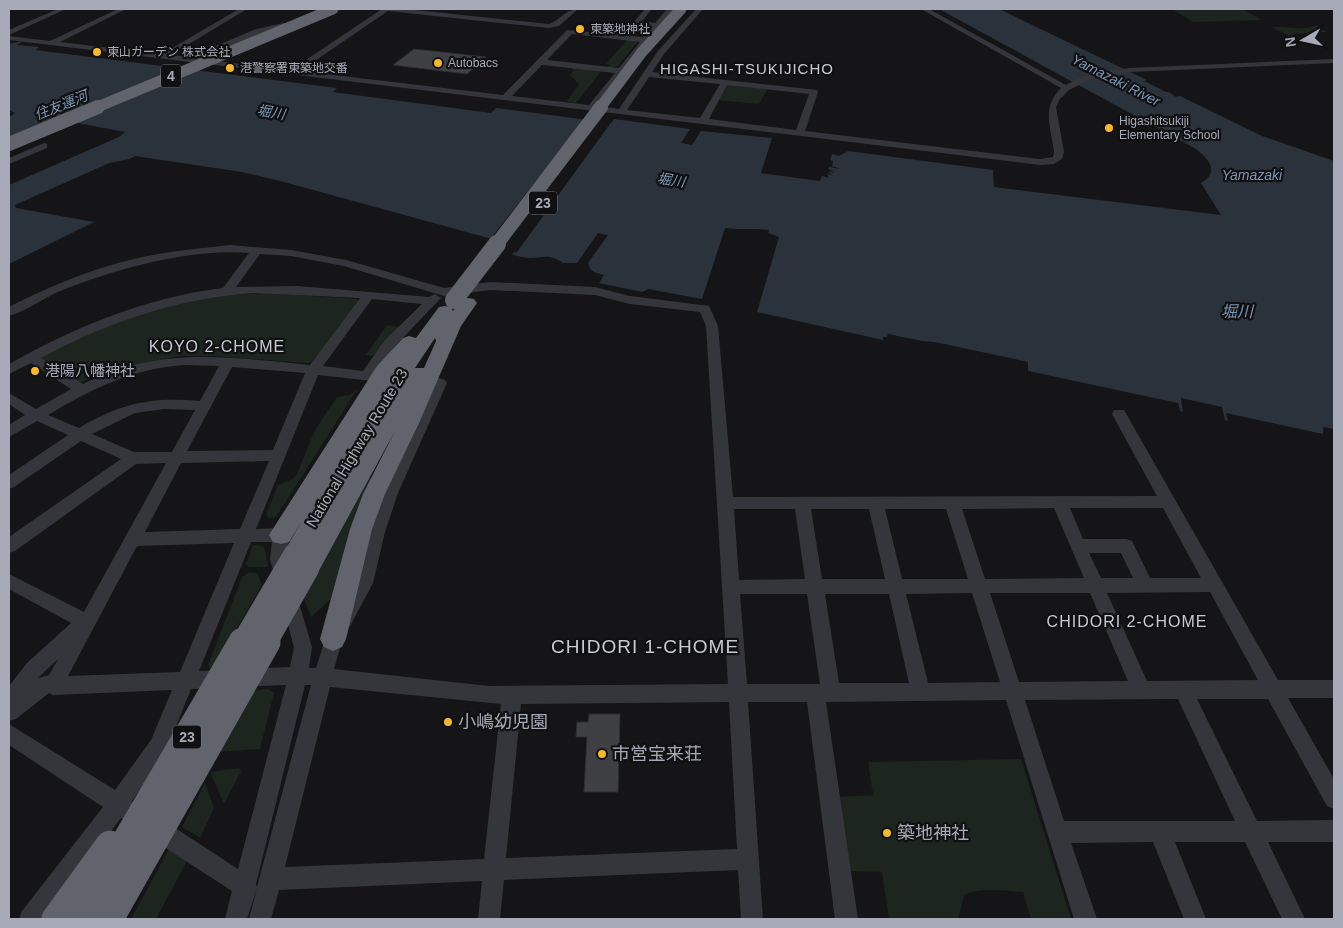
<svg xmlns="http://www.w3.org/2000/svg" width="1343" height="928" font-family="Helvetica,'Noto Sans JP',sans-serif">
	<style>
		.green { fill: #1c251e }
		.water { fill: #2a333b }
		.pier { fill: #151517 }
		.building { fill: #3f4044; stroke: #2f2f33 }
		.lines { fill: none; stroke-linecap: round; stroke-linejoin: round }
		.minor { fill: #35363c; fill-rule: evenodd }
		.highway { fill: #61646d; fill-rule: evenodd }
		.highway-bridge-far4 { stroke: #61646d; stroke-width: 11 }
		.highway-bridge-far3 { stroke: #61646d; stroke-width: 14 }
		.highway-bridge-far2 { stroke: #61646d; stroke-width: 18 }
		.highway-bridge-far1 { stroke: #61646d; stroke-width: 22 }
		.highway-bridge { stroke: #61646d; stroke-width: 29 }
		.poi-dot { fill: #f9b82a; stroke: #101012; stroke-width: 2 }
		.labels { text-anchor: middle; stroke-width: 4.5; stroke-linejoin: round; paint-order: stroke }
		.far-poi-label { font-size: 12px; fill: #a6abb7; stroke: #101012; text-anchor: start }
		.shield { fill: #101012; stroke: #797c86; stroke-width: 1 }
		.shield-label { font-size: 14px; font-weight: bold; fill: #a6abb7 }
		.far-water-label { font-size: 14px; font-style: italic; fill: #7b98b4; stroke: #101012 }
		.far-quarter-label { font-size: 15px; letter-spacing: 1px; fill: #c7cad3; stroke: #101012 }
		.poi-label { font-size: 15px; fill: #a6abb7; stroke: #101012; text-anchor: start }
		.street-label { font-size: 15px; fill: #a6abb7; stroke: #101012 }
		.water-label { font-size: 16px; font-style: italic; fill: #7b98b4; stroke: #101012 }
		.neighbourhood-label { font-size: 16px; letter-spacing: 1px; fill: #c7cad3; stroke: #101012 }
		.near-poi-label { font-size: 18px; fill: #a6abb7; stroke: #101012; text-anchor: start }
		.near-neighbourhood-label { font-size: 19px; letter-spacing: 1px; fill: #c7cad3; stroke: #101012 }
	</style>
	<rect width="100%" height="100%" fill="#151517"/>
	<g class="green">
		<polygon points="1172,9 1242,9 1262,20 1193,22"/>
		<path d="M 1316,25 L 1327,32 L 1291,34 L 1295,38 L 1271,27 C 1284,25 1305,32 1316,25 Z"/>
		<polygon points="628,39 639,40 618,66 608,68 610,65 606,64"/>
		<polygon points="572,66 602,70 576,103 567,102 579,84 570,75 573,71"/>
		<polygon points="727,84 768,88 759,104 718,100"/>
		<path d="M 266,293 L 357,299 L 358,301 L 313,361 L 308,363 L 212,356 L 181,356 L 126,367 L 77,383 L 40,359 L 41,357 C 111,320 186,295 266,293 Z"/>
		<polygon points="387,325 401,327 375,356 366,355"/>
		<polygon points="357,390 276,517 269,518 266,515 278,485 293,479 297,474 315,430 337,397 349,395"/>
		<polygon points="368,478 371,478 332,598 311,617 303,596"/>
		<polygon points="253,545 263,546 265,549 268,567 249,567 246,564"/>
		<polygon points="249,572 257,573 262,585 212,670 208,665 242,577"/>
		<polygon points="269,689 274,693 260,749 219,752 253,690"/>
		<path d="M 1021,759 L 1071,919 L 1031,919 L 1023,892 C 1003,891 982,887 964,895 L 958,919 L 889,919 L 882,872 L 845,871 L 835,797 L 873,795 L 868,762 Z"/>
		<polygon points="239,768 241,771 224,804 210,772"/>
		<polygon points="205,783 214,808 200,838 182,827"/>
		<polygon points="169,849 187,861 156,919 131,919"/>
	</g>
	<path class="water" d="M 939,9 L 999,9 L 1147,80 L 1144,81 L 1166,92 L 1169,92 L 1176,97 L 1180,96 L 1262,136 L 1334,161 L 1334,429 L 1323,427 L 1323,434 L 1226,413 L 1228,421 L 1225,420 L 1222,407 L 1181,398 L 1183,412 L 1180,411 L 1178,403 L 1028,371 L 1028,362 L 935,342 L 922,341 L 888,334 L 887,337 L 883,337 L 883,340 L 757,312 L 779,237 L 768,233 L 769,230 C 753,228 741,230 725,228 L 702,299 L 648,289 L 642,292 L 599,283 L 604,275 C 596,273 590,272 588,263 L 563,263 C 549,253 544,258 529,258 C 516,257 500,250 487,247 L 492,239 L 284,182 L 242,172 L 135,156 C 126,162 117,160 107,164 L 15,205 L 16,208 L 94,222 L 9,264 L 9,185 L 119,137 L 125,132 L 62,120 L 9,137 L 9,117 L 15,113 L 9,110 L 9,44 L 23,41 L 17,45 L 39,47 L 35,50 L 337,88 L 333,92 L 491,113 L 496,108 L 611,123 L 614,119 L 690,129 L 681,143 L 692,145 L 701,131 L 772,138 L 761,173 L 820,181 L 822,176 L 829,178 L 827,174 L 832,175 L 828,172 L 835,173 L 828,170 L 837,171 L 828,169 L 829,167 L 840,169 L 832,166 L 833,161 L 830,160 L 832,154 L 839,156 L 848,151 L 993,170 L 994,187 L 1221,215 L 1201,183 C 1220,172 1209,159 1196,149 Z"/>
	<g class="pier">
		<polygon points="586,117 610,120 615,117 517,252 514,252 511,256 486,249 484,247"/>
		<polygon points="598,233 608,235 588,263 582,266 573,265 577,263"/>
	</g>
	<g class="building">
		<polygon points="414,49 486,57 467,74 393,65"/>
		<polygon points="589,714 620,714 618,792 584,792 587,737 576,737 577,722 588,722"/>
	</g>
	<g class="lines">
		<g class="minor">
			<polygon points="58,9 66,9 9,35 9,30"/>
			<path d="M 118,9 L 126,9 L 60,42 L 162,54 L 239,9 L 247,9 L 171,55 L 190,57 L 256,29 L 284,23 L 288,25 L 287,27 L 262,33 L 200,59 L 291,70 L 382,9 L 406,9 L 549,24 C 560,20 566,9 578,9 L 559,26 L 549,28 L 388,11 L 300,71 L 503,95 L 567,30 L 643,37 L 652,27 L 633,23 L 645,9 L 652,9 L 642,21 L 655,23 L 667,9 L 673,9 L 597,106 L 619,109 L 658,51 L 696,9 L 703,9 L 664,54 L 652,72 L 817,90 L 818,92 L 805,131 L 1040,159 L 1053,157 L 1054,152 C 1051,127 1041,108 1061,88 L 921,9 L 929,9 L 1066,85 L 1088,74 L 1130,68 L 1334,59 L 1334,63 L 1130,72 L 1093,78 L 1069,90 L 1060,99 L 1056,107 L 1064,152 L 1062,159 L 1054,164 L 1040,165 L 9,40 L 9,36 L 50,41 ZM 572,34 L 640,42 L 619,68 L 547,60 ZM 542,65 L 615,73 L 589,105 L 512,96 ZM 649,77 L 720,84 L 700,118 L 627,110 ZM 727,85 L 809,94 L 796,130 L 709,119 Z"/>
			<polygon points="44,143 47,144 47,148 9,164 9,158"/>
			<path d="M 230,245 L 291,250 L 346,260 L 444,288 L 490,282 L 595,287 L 630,296 L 709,306 L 718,326 L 733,497 L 1157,496 L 1112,414 L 1114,410 L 1124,410 L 1278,680 L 1334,680 L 1334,698 L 1288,698 L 1334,779 L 1334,809 L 1327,806 L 1268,699 L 1197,699 L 1257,821 L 1334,820 L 1334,842 L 1268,842 L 1305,919 L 1282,919 L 1245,842 L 1175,842 L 1206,919 L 1184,919 L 1153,842 L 1071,843 L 1097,919 L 1074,919 L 1006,700 L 826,702 L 858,919 L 835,919 L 807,702 L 748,702 L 763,919 L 741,919 L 738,870 L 504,880 L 500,919 L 478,919 L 482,881 L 279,890 L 271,919 L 249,919 L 257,888 L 247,919 L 225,919 L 232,891 L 147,836 L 144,828 L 147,820 L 155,817 L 163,820 L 238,869 L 286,685 L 191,689 L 165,754 L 132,801 L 136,809 L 132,816 L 125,820 L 121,818 L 44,919 L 19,919 L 22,911 L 103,807 L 9,745 L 9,724 L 115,790 L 151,740 L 172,690 L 53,695 L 49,693 L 16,719 L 9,721 L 9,686 L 27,663 L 71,623 L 9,589 L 9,574 L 84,612 L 166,463 L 136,464 L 15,551 L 9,553 L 9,537 L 121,459 L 81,441 L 14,487 L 9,489 L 9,475 L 68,435 L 37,421 L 9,437 L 9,425 L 25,415 L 9,404 L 9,393 L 36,409 L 71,389 L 31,363 L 9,374 L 9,364 C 75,327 147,297 223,288 L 249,253 C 189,248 116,269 60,291 C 43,298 27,311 9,316 L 9,307 C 54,284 103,264 153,255 C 179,250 205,248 230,245 ZM 260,254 L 291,256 L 344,266 L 444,296 L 490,290 L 595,295 L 630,304 L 700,312 L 706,326 L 728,684 L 489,686 L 334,669 L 342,641 L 373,583 L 385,532 L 398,493 L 447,383 L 445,380 L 436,377 L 431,379 L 429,382 L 432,386 L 382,493 L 369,532 L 356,582 L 327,633 L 316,668 L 309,668 L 312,647 L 286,559 L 289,535 L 287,530 L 281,528 L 256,529 L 318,375 L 372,381 L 377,379 L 379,376 L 376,373 L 395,346 L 441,298 L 435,294 L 429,297 L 298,286 L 236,287 ZM 254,293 L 360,298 L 310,365 C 228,357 160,346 83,384 L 41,358 C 110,321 176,299 254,293 ZM 372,299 L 422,304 L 385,340 L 363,371 L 323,366 ZM 185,365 L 219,366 L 200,401 C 151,397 122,403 79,428 L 48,415 C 91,389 134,368 185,365 ZM 232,367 L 305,373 L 273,450 L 187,451 ZM 164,409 L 195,410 L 172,452 L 134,452 L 92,434 L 135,413 ZM 269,461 L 240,529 L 145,532 L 181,463 ZM 1054,508 L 1084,578 L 985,579 L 962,509 ZM 1070,508 L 1163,508 L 1201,578 L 1150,578 L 1132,541 L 1126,539 L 1083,539 ZM 734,509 L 795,509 L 805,579 L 739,580 ZM 811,509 L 869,509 L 885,579 L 822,579 ZM 885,509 L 946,509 L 968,579 L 902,579 ZM 251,542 L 272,542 L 270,559 L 294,647 L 290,667 L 199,671 ZM 234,543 L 180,672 L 68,676 L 137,546 ZM 1089,553 L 1121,553 L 1133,578 L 1101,578 ZM 1210,592 L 1258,680 L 1147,681 L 1107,593 ZM 972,593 L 1000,682 L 928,683 L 906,594 ZM 990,593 L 1090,593 L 1128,681 L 1019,682 ZM 740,594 L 807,594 L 820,684 L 747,684 ZM 825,594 L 889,594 L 909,683 L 839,683 ZM 58,659 L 49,675 L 38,678 L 41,675 ZM 305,685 L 311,685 L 257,887 L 256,884 ZM 330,687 L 501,704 L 484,859 L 285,867 ZM 1178,699 L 1235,821 L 1064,821 L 1025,700 ZM 729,702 L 737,849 L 506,858 L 521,704 Z"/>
		</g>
		<path class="highway" d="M 468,298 L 474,299 L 477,303 L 461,326 L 419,423 L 385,494 L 372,529 L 346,639 L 342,647 L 333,651 L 324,647 L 320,639 L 350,529 L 363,494 L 395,431 L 316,576 L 308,579 L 300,576 L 296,569 L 299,563 L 294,565 L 286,562 L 282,555 L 302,521 L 289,542 L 281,544 L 273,542 L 269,535 L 377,366 L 403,338 L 409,336 L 416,338 L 439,307 L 445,306 L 451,307 L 453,311 L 462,299 ZM 435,338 L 436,341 L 424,368 L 415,368 Z"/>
		<g class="highway-bridge-far4">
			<polyline points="95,108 333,9"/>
			<polyline points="600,108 642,52 681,9"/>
		</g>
		<g class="highway-bridge-far3">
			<polyline points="9,144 98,107"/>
			<polyline points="496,245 601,107"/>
		</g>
		<polyline class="highway-bridge-far2" points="454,300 497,244"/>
		<g class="highway-bridge-far1">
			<polyline points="242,643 294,555"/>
			<polyline points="266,643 308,569"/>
		</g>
		<g class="highway-bridge">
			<polyline points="56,919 110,845"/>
			<polyline points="81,919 243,642"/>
			<polyline points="109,919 266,642"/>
		</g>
	</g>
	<g class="poi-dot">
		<circle cx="580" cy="29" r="5"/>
		<circle cx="97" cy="52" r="5"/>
		<circle cx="438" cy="63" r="5"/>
		<circle cx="230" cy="68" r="5"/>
		<circle cx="1109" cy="128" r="5"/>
		<circle cx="35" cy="371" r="5"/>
		<circle cx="448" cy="722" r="5"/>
		<circle cx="602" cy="754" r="5"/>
		<circle cx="887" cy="833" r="5"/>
	</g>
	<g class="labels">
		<g class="far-poi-label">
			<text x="590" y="33">東築地神社</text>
			<text x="107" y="56">東山ガーデン 株式会社</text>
			<text x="448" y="67">Autobacs</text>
			<text x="240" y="72">港警察署東築地交番</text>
			<text x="1119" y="125">Higashitsukiji<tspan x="1119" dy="14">Elementary School</tspan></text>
		</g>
		<g class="shield">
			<rect x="161" y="64.5" width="20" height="23" rx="4"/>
			<rect x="529" y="191.5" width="28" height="23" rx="4"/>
			<rect x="173" y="725.5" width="28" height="23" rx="4"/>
		</g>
		<g class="shield-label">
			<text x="171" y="81">4</text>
			<text x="543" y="208">23</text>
			<text x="187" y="742">23</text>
		</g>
		<g class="far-water-label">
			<text transform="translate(1116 80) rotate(27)" y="5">Yamazaki River</text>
			<text transform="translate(61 105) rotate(-22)" y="5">住友運河</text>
			<text transform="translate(271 112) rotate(10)" y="5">堀川</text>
			<text x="1252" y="180">Yamazaki</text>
			<text transform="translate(671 180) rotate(9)" y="5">堀川</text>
		</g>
		<g class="far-quarter-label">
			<text x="747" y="74">HIGASHI-TSUKIJICHO</text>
		</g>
		<g class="poi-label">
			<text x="45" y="376">港陽八幡神社</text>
		</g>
		<g class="street-label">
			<text transform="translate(357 448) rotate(-59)" y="5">National Highway Route 23</text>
		</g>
		<g class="water-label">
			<text x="1237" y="317">堀川</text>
		</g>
		<g class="neighbourhood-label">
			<text x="217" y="352">KOYO 2-CHOME</text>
			<text x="1127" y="627">CHIDORI 2-CHOME</text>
		</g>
		<g class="near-poi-label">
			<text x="458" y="728">小嶋幼児園</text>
			<text x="612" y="760">市営宝来荘</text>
			<text x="897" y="839">築地神社</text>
		</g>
		<g class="near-neighbourhood-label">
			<text x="645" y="653">CHIDORI 1-CHOME</text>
		</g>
	</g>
	<rect width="1343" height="928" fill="none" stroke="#a6abb7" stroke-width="20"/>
	<g transform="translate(1303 40) rotate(261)" stroke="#101012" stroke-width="4" paint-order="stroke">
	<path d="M0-4L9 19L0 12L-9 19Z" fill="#a6abb7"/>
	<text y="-8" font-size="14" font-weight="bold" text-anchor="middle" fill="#a6abb7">N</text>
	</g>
</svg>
